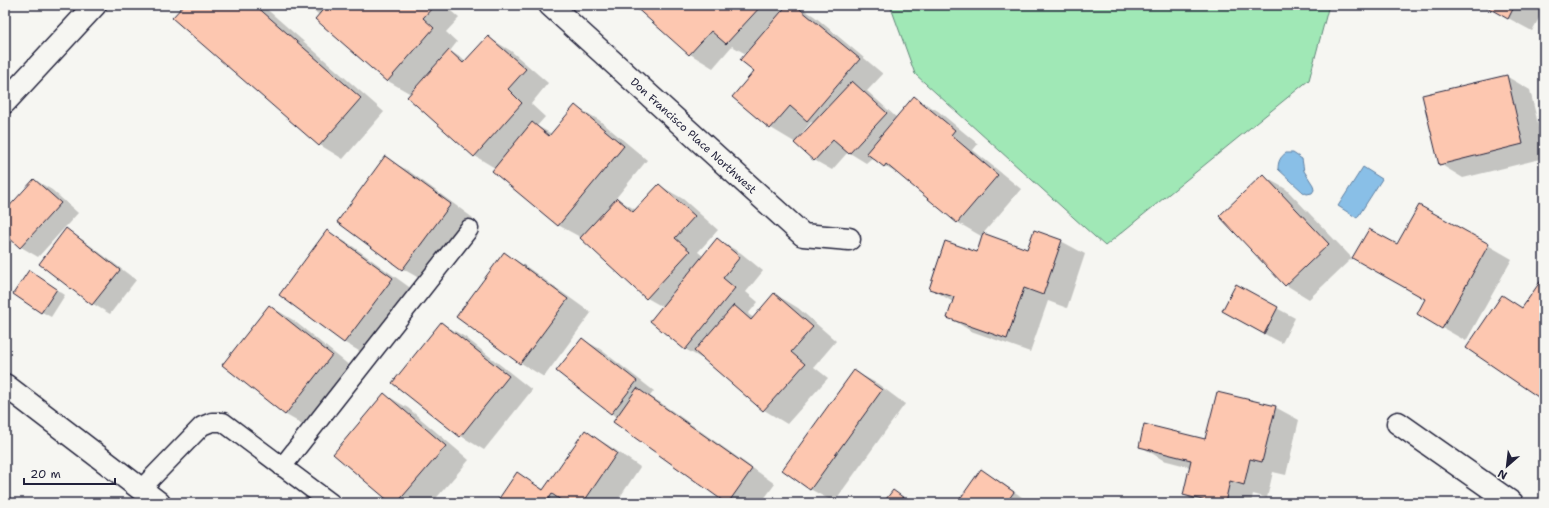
<svg xmlns="http://www.w3.org/2000/svg" width="1549" height="508" font-family="'Shantell Sans',sans-serif">
	<style>
		.green { fill: #a0e8b6; stroke: #618578 }
		.water { fill: #89bfe7; stroke: #6080a2 }
		.shadow { fill: #0003; fill-rule: evenodd }
		.building { fill: #fdc7b0; stroke: #22223b }
		.lines { fill: none; stroke-linecap: round; stroke-linejoin: round }
		.service-casing { stroke: #22223b; stroke-width: 21 }
		.minor-casing { stroke: #22223b; stroke-width: 25 }
		.secondary-casing { stroke: #22223b; stroke-width: 25 }
		.service { stroke: #f6f6f2; stroke-width: 18 }
		.minor { stroke: #f6f6f2; stroke-width: 22 }
		.secondary { stroke: #f6f6f2; stroke-width: 22 }
		.labels { text-anchor: middle; stroke-width: 4; stroke-linejoin: round; paint-order: stroke }
		.street-label { font-size: 11px; fill: #22223b; stroke: #f6f6f2 }
	</style>
	<rect width="100%" height="100%" fill="#f6f6f2"/>
	<filter id="ink" filterUnits="userSpaceOnUse"><feTurbulence type="fractalNoise" baseFrequency=".025" numOctaves="2"/><feDisplacementMap in="SourceGraphic" scale="8" xChannelSelector="R" yChannelSelector="G"/><feConvolveMatrix kernelMatrix="1 2 1 2 8 2 1 2 1" color-interpolation-filters="sRGB"/></filter>
	<g filter="url(#ink)">
		<polygon class="green" points="890,5 1329,5 1309,80 1105,246 915,74"/>
		<g class="water">
			<path d="M 1286,153 L 1293,153 L 1302,159 L 1304,171 L 1313,185 L 1314,190 L 1312,193 L 1307,194 L 1303,192 L 1278,169 C 1278,162 1280,157 1286,153 Z"/>
			<polygon points="1363,167 1382,179 1357,218 1338,206"/>
		</g>
		<g class="shadow">
			<polygon points="185,5 262,5 384,112 343,159 320,145 174,18"/>
			<polygon points="304,5 444,5 459,18 446,32 457,42 450,51 466,61 488,37 511,51 548,83 531,104 545,117 537,126 552,134 575,106 599,120 647,160 616,198 636,210 659,185 683,199 718,230 698,252 704,257 718,240 741,253 763,271 746,292 758,302 748,314 754,318 775,294 798,308 836,341 814,367 828,378 787,424 764,410 708,362 685,349 663,307 647,298 582,238 558,225 495,168 475,156 411,94 388,81 317,19 320,15"/>
			<path d="M 635,5 L 776,5 L 783,11 L 788,5 L 796,5 L 814,16 L 883,74 L 867,91 L 897,118 L 914,97 L 938,111 L 978,144 L 973,150 L 1021,189 L 981,236 L 957,222 L 905,178 L 884,166 L 873,157 L 866,163 L 848,152 L 832,170 L 814,160 L 796,143 L 771,128 L 733,97 L 755,71 L 746,54 L 732,46 L 713,68 L 690,54 ZM 811,122 L 814,123 L 800,138 L 799,137 Z"/>
			<polygon points="1484,5 1544,5 1544,9 1532,31"/>
			<polygon points="1506,76 1530,90 1544,149 1544,158 1463,178 1440,164"/>
			<polygon points="385,158 409,171 473,218 426,282 403,269 338,222"/>
			<polygon points="1263,176 1286,189 1352,258 1309,299 1286,285"/>
			<polygon points="35,180 52,190 78,213 38,257 21,247 5,232 5,213"/>
			<polygon points="1420,206 1512,259 1466,341 1418,314 1427,299"/>
			<polygon points="66,230 83,240 136,280 110,314 93,304 40,263"/>
			<polygon points="328,232 351,245 416,292 368,356 345,343 281,295"/>
			<polygon points="1061,241 1085,254 1067,308 1048,301 1030,352 971,331 948,317 953,302 930,288 977,253 1028,250"/>
			<polygon points="504,253 527,267 591,313 544,377 521,363 458,316"/>
			<polygon points="38,277 65,295 51,317 42,312"/>
			<polygon points="1544,278 1544,399 1502,296 1523,308"/>
			<polygon points="1236,286 1295,318 1282,343 1240,321"/>
			<polygon points="270,306 293,320 355,370 309,428 286,415 223,365"/>
			<polygon points="441,323 465,337 532,390 484,450 461,436 394,383"/>
			<polygon points="582,339 600,349 654,391 650,396 661,403 775,484 761,503 728,503 611,413"/>
			<polygon points="854,371 878,384 905,404 834,502 810,489"/>
			<polygon points="384,394 408,408 469,460 432,503 392,503"/>
			<polygon points="1275,407 1299,420 1286,475 1273,472 1267,498 1253,494 1251,503 1198,503 1184,495 1190,467 1163,460 1140,446 1206,440"/>
			<polygon points="585,432 608,445 640,467 616,503 497,503 517,474 545,490"/>
			<polygon points="981,471 998,480 1030,503 958,503"/>
			<polygon points="893,491 910,501 913,503 884,503"/>
		</g>
		<g class="building">
			<polygon points="184,5 255,5 361,98 319,146 172,18"/>
			<polygon points="327,5 435,5 423,18 434,28 387,82 315,19"/>
			<polygon points="633,5 762,5 726,44 711,31 689,55"/>
			<polygon points="787,5 795,5 860,59 807,121 790,106 770,129 732,97 754,71 740,60"/>
			<polygon points="1483,5 1515,5 1508,19"/>
			<polygon points="488,36 526,69 508,89 522,103 474,157 407,97 449,50 463,63"/>
			<polygon points="1507,75 1523,144 1439,165 1422,95"/>
			<polygon points="852,81 887,113 849,154 833,140 814,161 794,143"/>
			<polygon points="914,96 955,130 951,135 998,175 957,223 886,164 884,167 866,153"/>
			<polygon points="575,105 624,146 558,226 492,171 532,122 549,136"/>
			<polygon points="385,156 451,204 402,270 337,222"/>
			<polygon points="1263,174 1329,244 1285,286 1219,216"/>
			<polygon points="34,179 61,203 20,248 5,234 5,211"/>
			<polygon points="659,184 695,216 675,238 690,251 646,299 580,238 617,198 633,212"/>
			<polygon points="1419,205 1489,244 1442,329 1417,314 1425,299 1352,258 1369,229 1397,244"/>
			<polygon points="66,228 120,270 92,305 39,264"/>
			<polygon points="327,230 393,278 344,343 279,295"/>
			<polygon points="1034,230 1062,240 1043,295 1024,288 1007,339 947,318 954,297 929,289 945,241 977,252 983,233 1027,249"/>
			<polygon points="717,238 740,257 723,278 735,288 685,350 650,321"/>
			<polygon points="504,252 568,299 520,364 456,317"/>
			<polygon points="29,270 57,289 41,313 13,294"/>
			<polygon points="1544,276 1544,320 1540,325 1544,327 1544,401 1466,348 1502,295 1522,308"/>
			<polygon points="1236,284 1278,307 1264,334 1222,311"/>
			<polygon points="774,293 813,327 791,352 805,364 763,411 694,351 734,305 751,320"/>
			<polygon points="269,305 332,355 285,415 222,365"/>
			<polygon points="441,322 509,376 460,437 392,383"/>
			<polygon points="582,338 637,381 611,414 556,371"/>
			<polygon points="854,370 882,390 810,490 782,470"/>
			<polygon points="637,388 752,469 728,503 726,503 613,422"/>
			<polygon points="1217,392 1276,406 1262,462 1250,459 1244,485 1230,481 1225,503 1214,503 1183,495 1191,460 1139,447 1144,424 1205,439"/>
			<polygon points="384,393 446,446 397,503 391,503 333,454"/>
			<polygon points="585,430 617,453 583,503 565,503 552,494 546,503 496,503 517,472 543,490"/>
			<polygon points="981,469 1014,492 1006,503 957,503"/>
			<polygon points="893,490 911,503 883,503"/>
		</g>
		<g class="lines">
			<defs>
				<g id="service">
					<polyline points="282,467 469,229"/>
					<polyline points="141,489 202,426 212,422 223,422 331,503"/>
				</g>
				<g id="minor">
					<path id="s1" d="M 550,5 L 803,235 L 849,239"/>
					<polyline points="1398,423 1512,503"/>
				</g>
				<g id="secondary">
					<polyline points="5,102 95,5"/>
					<polyline points="5,385 159,503"/>
				</g>
			</defs>
			<use href="#service" class="service-casing"/>
			<use href="#minor" class="minor-casing"/>
			<use href="#secondary" class="secondary-casing"/>
			<use href="#service" class="service"/>
			<use href="#minor" class="minor"/>
			<use href="#secondary" class="secondary"/>
		</g>
	</g>
	<g class="labels">
		<g class="street-label">
			<text dy="4" stroke="none"><textPath href="#s1" startOffset="194">Don Francisco Place Northwest</textPath></text>
		</g>
	</g>
	<rect width="1549" height="508" fill="none" stroke="#f6f6f2" stroke-width="20"/>
	<rect x="10" y="10" width="1529" height="488" fill="none" stroke="#22223b" stroke-width="1.5" filter="url(#ink)"/>
	<g transform="translate(1507 466) rotate(208)" stroke="#f6f6f2" stroke-width="3" paint-order="stroke">
	<path d="M0-3L7 15L0 10L-7 15Z" fill="#22223b"/>
	<text y="-6" font-size="11" font-weight="bold" text-anchor="middle" fill="#22223b">N</text>
	</g>
	<path d="M24 478v6h91v-6" fill="none" stroke="#22223b" stroke-width="2"/>
	<text x="30" y="478" font-size="12" fill="#22223b" stroke="#f6f6f2" stroke-width="3" paint-order="stroke">20 m</text>
</svg>
